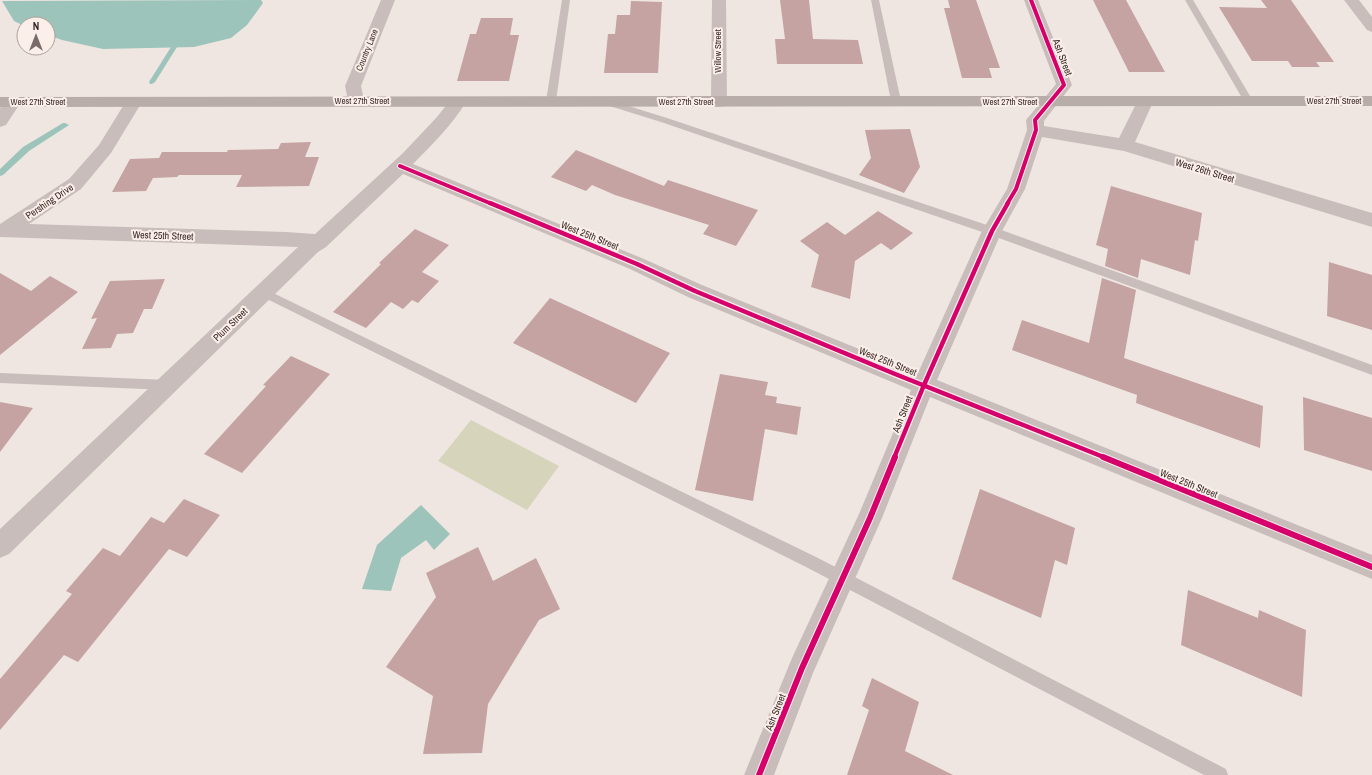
<svg xmlns="http://www.w3.org/2000/svg" width="1372" height="775" font-family="'Archivo Narrow',sans-serif">
	<style>
		.green { fill: #d6d4ba }
		.water { fill: #9cc4ba }
		.lines { fill: none; stroke-linecap: round; stroke-linejoin: round }
		.stream { fill: #9cc4ba; fill-rule: evenodd }
		.building { fill: #c4a3a2 }
		.lane { fill: #c8bdba; fill-rule: evenodd }
		.street { fill: #c8bdba; fill-rule: evenodd }
		.secondary { fill: #b9adaa; fill-rule: evenodd }
		.cycleway-far2-casing { stroke: #fbefe9; stroke-width: 6 }
		.cycleway-far1-casing { stroke: #fbefe9; stroke-width: 7 }
		.cycleway-casing { stroke: #fbefe9; stroke-width: 8 }
		.cycleway-far2 { stroke: #d6006c; stroke-width: 4 }
		.cycleway-far1 { stroke: #d6006c; stroke-width: 4.5 }
		.cycleway { stroke: #d6006c; stroke-width: 6 }
		.labels { text-anchor: middle; stroke-width: 4; stroke-linejoin: round; paint-order: stroke }
		.far-street-label { font-size: 9px; fill: #3a2928; stroke: #fbefe9 }
		.street-label { font-size: 10px; fill: #3a2928; stroke: #fbefe9 }
	</style>
	<rect width="100%" height="100%" fill="#efe6e2"/>
	<polygon class="green" points="471,420 559,466 527,510 438,461"/>
	<g class="water">
		<polygon points="261,0 263,3 247,25 231,38 194,47 103,49 62,40 48,35 48,24 24,24 24,26 14,21 2,1"/>
		<polygon points="421,505 450,534 434,550 426,540 401,558 391,591 362,589 377,545"/>
	</g>
	<g class="lines">
		<g class="stream">
			<polygon points="174,45 177,47 155,82 152,84 150,84 149,82 171,47"/>
			<polygon points="63,123 65,123 69,125 29,151 3,175 0,176 0,169 23,147"/>
		</g>
	</g>
	<g class="building">
		<polygon points="780,0 809,0 813,39 858,40 863,64 777,64 775,39 785,39"/>
		<polygon points="948,0 976,0 1000,68 989,68 992,78 962,78 944,8 950,8"/>
		<polygon points="1093,0 1126,0 1165,72 1129,72"/>
		<polygon points="1261,0 1291,0 1334,62 1316,62 1320,67 1292,67 1288,61 1252,61 1219,7 1267,8"/>
		<polygon points="631,1 662,2 658,73 604,73 608,34 615,34 617,15 630,15"/>
		<polygon points="481,18 513,18 510,35 519,35 509,81 457,81 470,34 476,34"/>
		<polygon points="910,129 920,167 904,193 859,175 871,158 865,130"/>
		<polygon points="311,142 305,157 319,157 309,186 236,187 242,175 179,175 177,177 153,178 146,191 112,192 130,159 159,158 162,152 227,152 228,150 278,149 281,143"/>
		<polygon points="576,150 664,186 668,180 758,210 736,246 703,234 709,225 615,195 592,185 586,191 551,177"/>
		<polygon points="1111,186 1202,213 1198,241 1195,240 1190,275 1141,259 1138,278 1105,266 1108,249 1096,245"/>
		<polygon points="878,211 913,233 891,250 881,243 855,261 850,299 811,287 819,255 800,241 827,222 845,235"/>
		<polygon points="415,229 449,245 422,272 439,281 418,303 412,300 403,309 391,302 366,328 333,312 381,264 379,263"/>
		<polygon points="1329,262 1372,275 1372,330 1327,316"/>
		<polygon points="0,273 31,291 50,276 78,292 0,355"/>
		<polygon points="1102,278 1136,290 1124,358 1263,406 1260,448 1136,403 1137,395 1012,350 1022,320 1089,343"/>
		<polygon points="165,279 152,309 144,309 133,333 117,334 111,348 82,349 97,318 91,319 110,281"/>
		<polygon points="550,298 670,353 636,403 513,343"/>
		<polygon points="291,356 330,374 242,473 204,454 266,386 263,385"/>
		<polygon points="720,374 768,382 765,395 777,397 776,403 801,407 797,435 765,429 753,501 695,490"/>
		<polygon points="1303,397 1372,418 1372,471 1304,450"/>
		<polygon points="0,402 33,408 0,452"/>
		<polygon points="980,489 1075,528 1067,565 1055,560 1041,618 952,579"/>
		<polygon points="184,499 220,515 187,557 169,549 78,662 64,655 0,730 0,679 72,594 66,591 103,548 120,556 151,517 164,523"/>
		<polygon points="478,547 493,581 536,558 560,609 539,620 488,704 482,753 423,754 433,696 386,667 436,597 426,573"/>
		<polygon points="1188,590 1258,618 1259,610 1306,630 1302,697 1181,645"/>
		<polygon points="872,678 919,702 905,751 953,775 847,775 869,710 862,706"/>
	</g>
	<g class="lines">
		<g class="lane">
			<polygon points="562,0 570,0 556,101 551,104 546,101"/>
			<polygon points="871,0 879,0 901,101 896,104 891,101"/>
			<polygon points="1185,0 1193,0 1253,101 1251,103 1245,103"/>
			<polygon points="606,99 667,118 996,228 1372,365 1372,375 988,234 661,122 603,104 601,102"/>
			<polygon points="263,288 816,557 1226,769 1228,775 1204,775 806,567 259,295 257,292 259,289"/>
			<polygon points="0,373 168,380 172,381 174,385 172,389 168,390 0,383"/>
		</g>
		<g class="street">
			<polygon points="381,0 395,0 361,86 364,100 362,104 356,105 350,104 348,100 345,86"/>
			<polygon points="712,0 726,0 727,102 725,106 719,107 713,106 711,102"/>
			<path d="M 1024,0 L 1038,0 L 1072,85 L 1044,121 L 1044,126 L 1119,138 L 1139,98 L 1145,97 L 1151,98 L 1153,102 L 1135,142 L 1372,213 L 1372,227 L 1124,151 L 1042,137 L 1025,189 L 1002,231 L 937,380 L 1372,555 L 1372,579 L 930,397 L 882,518 L 813,673 L 774,775 L 744,775 L 792,658 L 859,514 L 911,390 L 688,297 L 630,269 L 403,174 L 326,247 L 318,252 L 9,554 L 0,558 L 0,529 L 298,247 L 0,237 L 0,224 L 69,179 L 99,145 L 128,98 L 134,97 L 140,98 L 142,102 L 111,153 L 81,189 L 29,224 L 286,232 L 315,234 L 403,153 L 437,117 L 452,98 L 458,97 L 464,98 L 466,102 C 452,125 432,145 413,164 L 644,259 L 702,285 L 918,373 L 982,231 L 1007,189 L 1027,130 L 1026,120 L 1056,84 Z"/>
			<polygon points="1344,0 1359,0 1372,17 1372,32 1367,30"/>
			<polygon points="13,97 19,98 21,102 6,125 0,127 0,108 7,98"/>
		</g>
		<polygon class="secondary" points="686,96 1372,96 1372,106 0,107 0,97"/>
		<defs>
			<g id="cycleway-far2">
				<polyline points="400,166 492,204"/>
				<polyline points="1007,204 1016,189 1036,130 1035,120 1064,85 1031,0"/>
			</g>
			<g id="cycleway-far1">
				<polyline points="490,203 637,264 695,291 895,374 1106,458"/>
				<polyline points="894,458 924,385 992,231 1008,203"/>
			</g>
			<g id="cycleway">
				<polyline points="1103,457 1372,567"/>
				<polyline points="759,775 802,668 870,518 895,457"/>
			</g>
		</defs>
		<use href="#cycleway-far2" class="cycleway-far2-casing"/>
		<use href="#cycleway-far1" class="cycleway-far1-casing"/>
		<use href="#cycleway" class="cycleway-casing"/>
		<use href="#cycleway-far2" class="cycleway-far2"/>
		<use href="#cycleway-far1" class="cycleway-far1"/>
		<use href="#cycleway" class="cycleway"/>
	</g>
	<g class="labels">
		<g class="far-street-label">
			<text transform="translate(367 50) rotate(-68)" y="3">Country Lane</text>
			<text transform="translate(718 51) rotate(-90)" y="3">Willow Street</text>
			<text x="362" y="104">West 27th Street</text>
			<text x="1334" y="104">West 27th Street</text>
			<text x="38" y="105">West 27th Street</text>
			<text x="686" y="105">West 27th Street</text>
			<text x="1010" y="105">West 27th Street</text>
		</g>
		<g class="street-label">
			<text transform="translate(1063 57) rotate(69)" y="4">Ash Street</text>
			<text transform="translate(1205 170) rotate(17)" y="4">West 26th Street</text>
			<text transform="translate(49 201) rotate(-34)" y="4">Pershing Drive</text>
			<text transform="translate(163 235) rotate(2)" y="4">West 25th Street</text>
			<text transform="translate(590 235) rotate(22)" y="4">West 25th Street</text>
			<text transform="translate(230 324) rotate(-44)" y="4">Plum Street</text>
			<text transform="translate(888 361) rotate(22)" y="4">West 25th Street</text>
			<text transform="translate(902 414) rotate(-68)" y="4">Ash Street</text>
			<text transform="translate(1189 483) rotate(22)" y="4">West 25th Street</text>
			<text transform="translate(775 712) rotate(-68)" y="4">Ash Street</text>
		</g>
	</g>
	<g transform="translate(36 36)"><circle r="19" fill="#fbefe9" stroke="#aea09c"/>
	<path d="M0-3L7 15L0 10L-7 15Z" fill="#796b69"/>
	<text y="-6" font-size="11" font-weight="bold" text-anchor="middle" fill="#3a2928">N</text>
	</g>
</svg>
